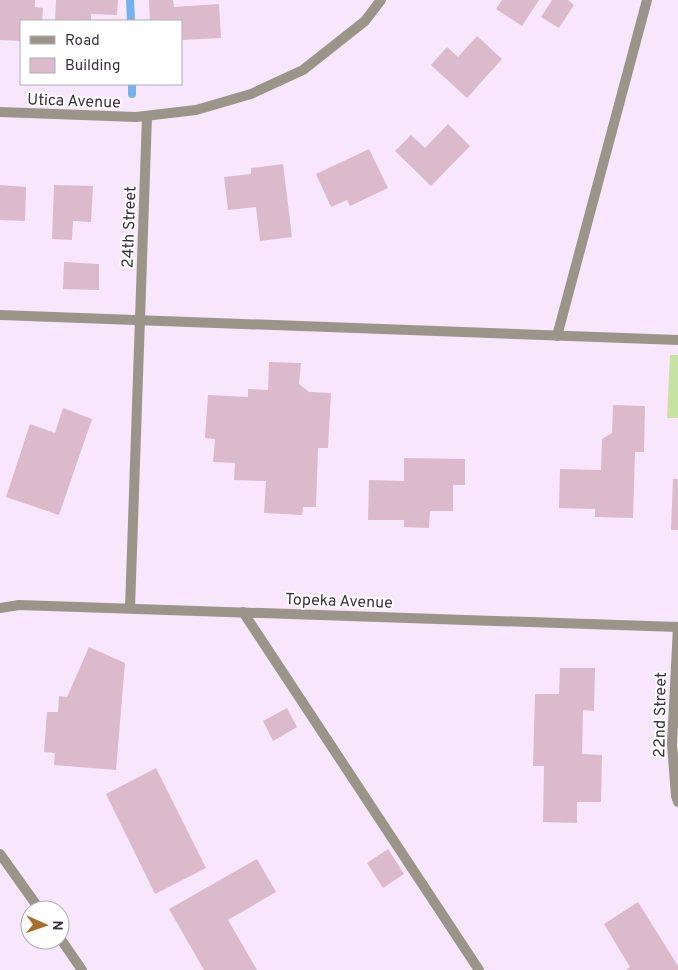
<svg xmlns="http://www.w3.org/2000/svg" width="678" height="970" font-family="Overpass,sans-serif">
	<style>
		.green { fill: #c8e2a2 }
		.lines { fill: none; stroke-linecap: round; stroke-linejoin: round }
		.stream { stroke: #74b2ed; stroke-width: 8 }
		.building { fill: #dbbacc }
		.service { stroke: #9a9588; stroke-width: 10 }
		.minor { stroke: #9a9588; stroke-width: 10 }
		.labels { text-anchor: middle; stroke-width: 4; stroke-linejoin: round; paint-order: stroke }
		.street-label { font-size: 16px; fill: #3b323d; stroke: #fff }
	</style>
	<rect width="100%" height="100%" fill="#f8e6fd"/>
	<polygon class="green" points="670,355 678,355 678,418 667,418"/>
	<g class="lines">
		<g class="stream">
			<polyline points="130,0 131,21"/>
			<polyline points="132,84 132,94"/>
		</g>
	</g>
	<g class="building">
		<polygon points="0,0 35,0 35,7 43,8 42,21 21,21 21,41 0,40"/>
		<polygon points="56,0 118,0 117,15 91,14 91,21 55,21"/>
		<polygon points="149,0 173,0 174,7 219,4 221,38 181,40 181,21 150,21"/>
		<polygon points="502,0 539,0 522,26 496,9"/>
		<polygon points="552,0 568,0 574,5 559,28 541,17"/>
		<polygon points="477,36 502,59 467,98 431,65 447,47 458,57"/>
		<polygon points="448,124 470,146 431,186 395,151 411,135 425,148"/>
		<polygon points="369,149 388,188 350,206 347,200 331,207 316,174"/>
		<polygon points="283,164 292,237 260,241 256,207 228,210 224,177 251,174 251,168"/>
		<polygon points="0,185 26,187 25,221 0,220"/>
		<polygon points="54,185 93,186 91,222 73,221 72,240 52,239"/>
		<polygon points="64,262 99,264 99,290 63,289"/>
		<polygon points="269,362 301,363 299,384 309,392 331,393 328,448 318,448 316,507 303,507 302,515 264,513 266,481 234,480 235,463 213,462 215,439 205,438 208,395 248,397 248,389 268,390"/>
		<polygon points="613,405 645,406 644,452 635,452 633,518 595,517 595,509 559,508 560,469 601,470 602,439 612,433"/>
		<polygon points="63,408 92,419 59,515 6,497 30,424 55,433"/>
		<polygon points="404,458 465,459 465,485 453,485 453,511 430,511 429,528 404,527 404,520 368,520 369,480 404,481"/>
		<polygon points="673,479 678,479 678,530 671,530"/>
		<polygon points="89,647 125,663 116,770 54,765 55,753 44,752 47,712 58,712 59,696 67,697"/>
		<polygon points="560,668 595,668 594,711 583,710 582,754 602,755 601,802 577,802 577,823 543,822 544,766 533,766 535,694 559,694"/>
		<polygon points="287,708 297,727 273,741 263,721"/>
		<polygon points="156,768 206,868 155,894 106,794"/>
		<polygon points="388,849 404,874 383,888 367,863"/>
		<polygon points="257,859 276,892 228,920 257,970 204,970 169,909"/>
		<polygon points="638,902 678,966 678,970 626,970 630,967 604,924"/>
	</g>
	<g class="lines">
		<g class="service">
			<polyline points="0,315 678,340"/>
			<polyline points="557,336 647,0"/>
			<polyline points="243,612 479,970"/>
		</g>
		<g class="minor">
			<polyline points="0,112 136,117 196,110 251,94 303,70 365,21 381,0"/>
			<polyline points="0,608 19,605 678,627"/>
			<polyline points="130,608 147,116"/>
			<polyline points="678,627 672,744 676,796 678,802"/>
			<polyline points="0,854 40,910"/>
			<polyline points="60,938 82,970"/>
		</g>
	</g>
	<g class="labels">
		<g class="street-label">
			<text transform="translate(74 100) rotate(2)" y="6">Utica Avenue</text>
			<text transform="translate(128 227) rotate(-88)" y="6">24th Street</text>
			<text transform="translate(339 600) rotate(2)" y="6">Topeka Avenue</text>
			<text transform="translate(659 715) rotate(-89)" y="6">22nd Street</text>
		</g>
	</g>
	<rect x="20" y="20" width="162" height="65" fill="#ffffff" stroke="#b1adb1"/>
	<rect x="30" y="36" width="25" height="8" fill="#9a9588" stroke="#b1adb1"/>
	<text x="65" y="45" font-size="15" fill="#3b323d">Road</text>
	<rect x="30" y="58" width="25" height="15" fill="#dbbacc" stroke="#b1adb1"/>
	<text x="65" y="70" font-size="15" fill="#3b323d">Building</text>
	<g transform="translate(45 925) rotate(92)"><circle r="24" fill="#ffffff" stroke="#b1adb1"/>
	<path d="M0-4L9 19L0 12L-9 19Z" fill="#a76c2e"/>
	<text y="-8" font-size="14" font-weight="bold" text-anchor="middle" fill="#3b323d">N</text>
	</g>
</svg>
